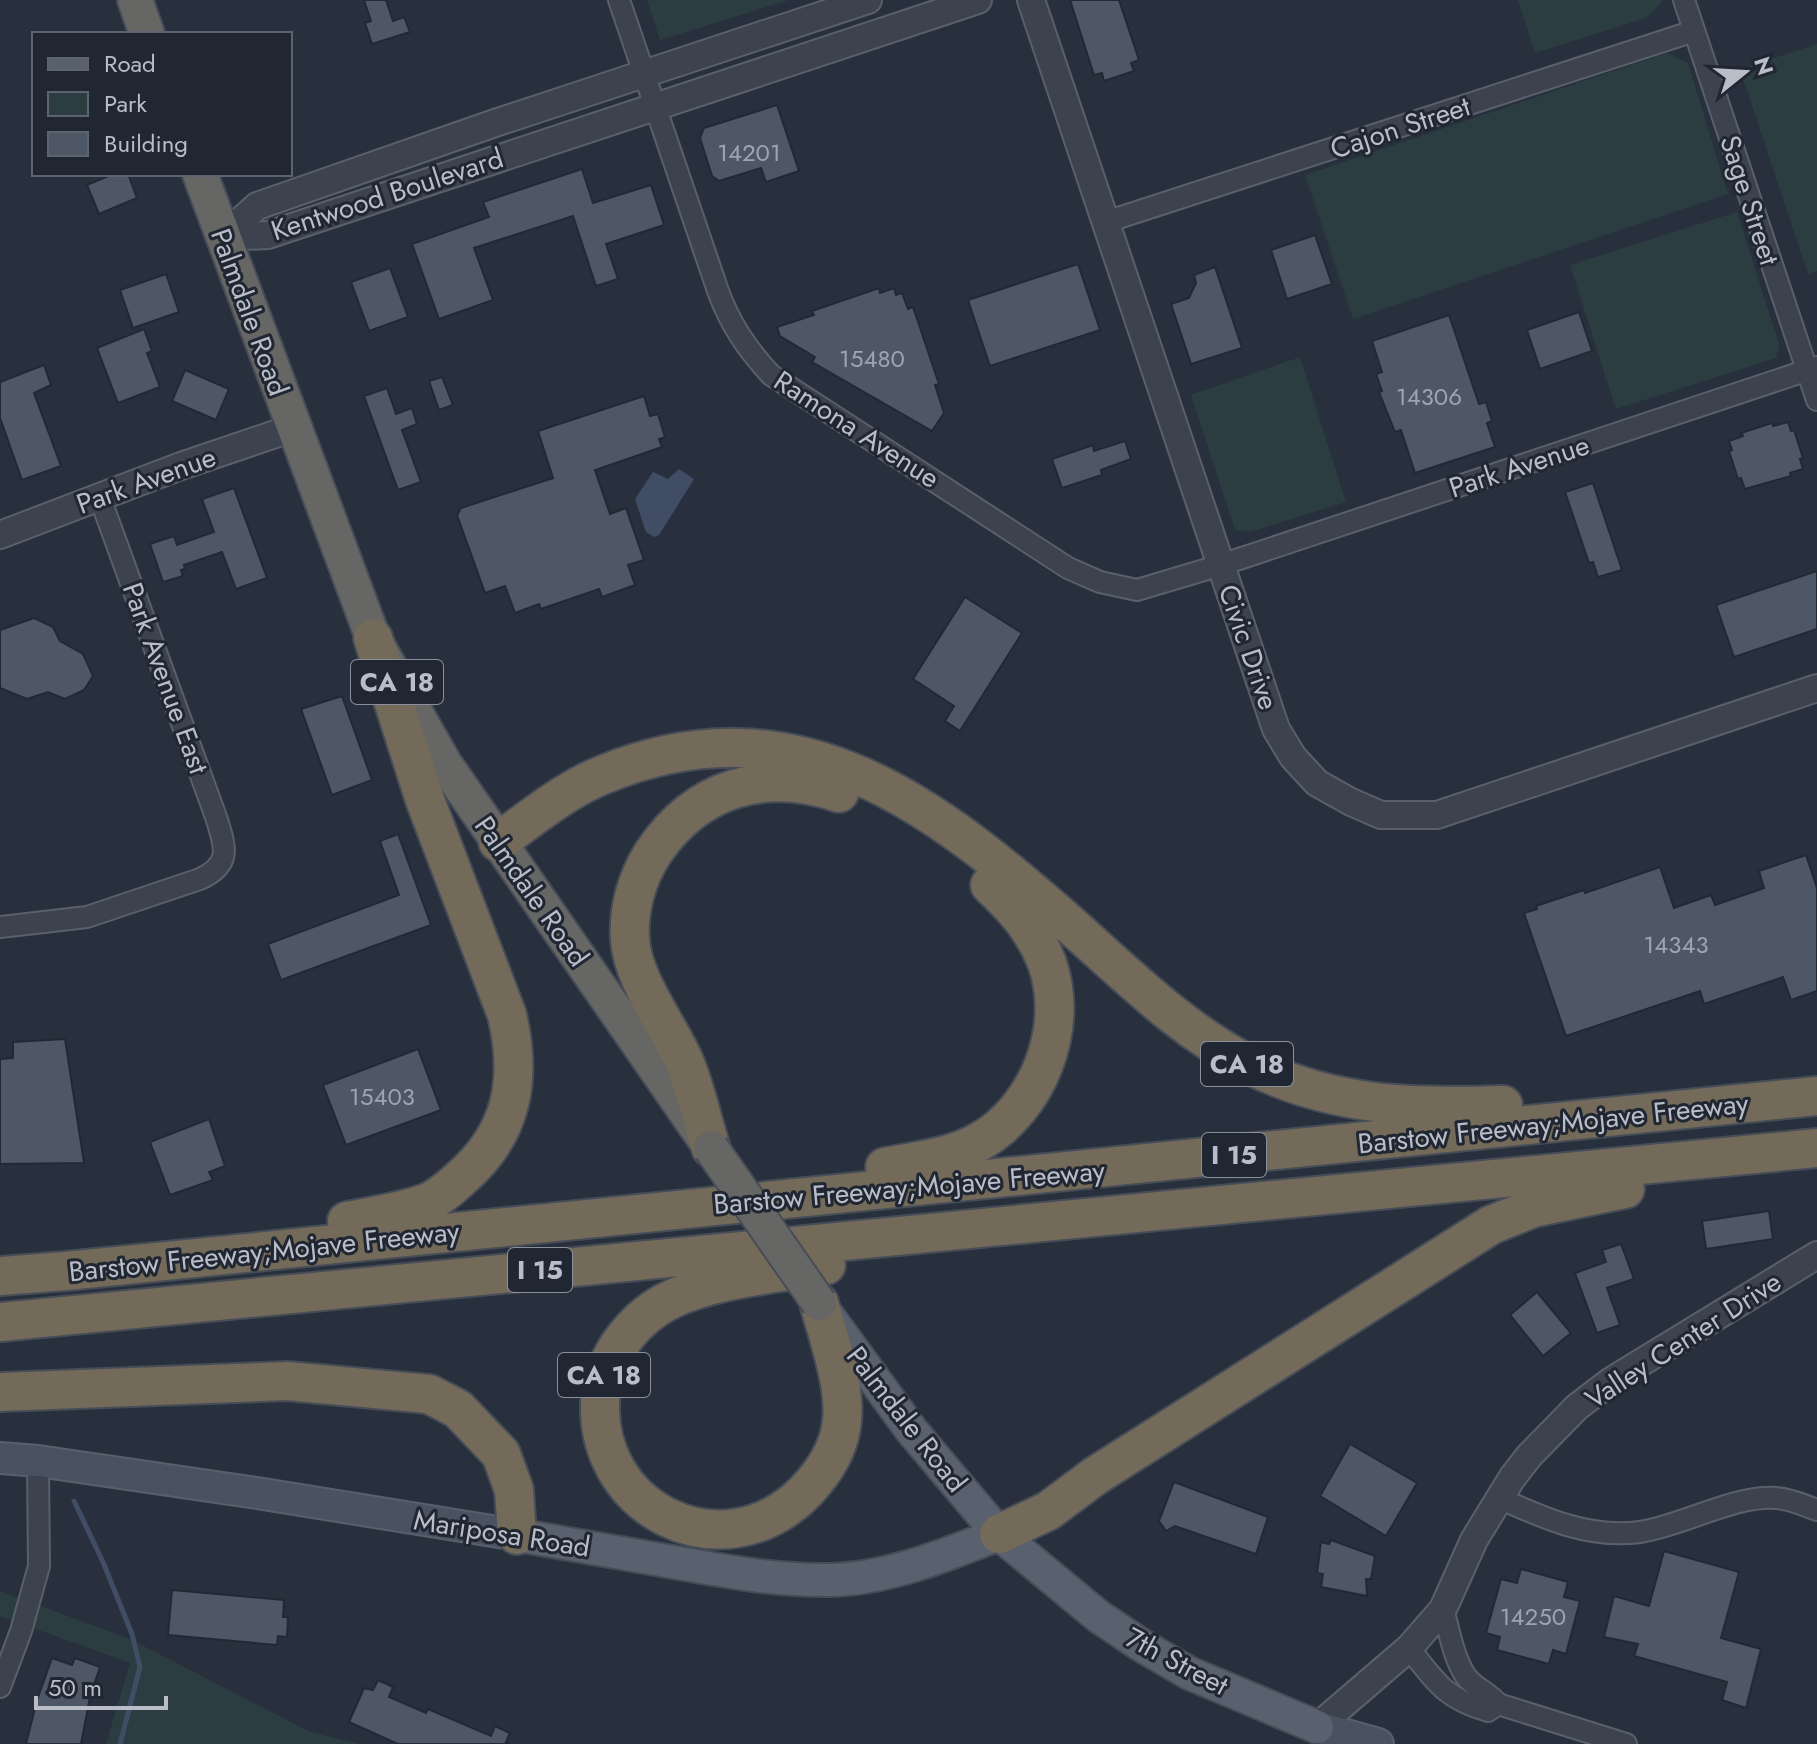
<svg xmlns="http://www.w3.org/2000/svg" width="1817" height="1744" font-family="Jost,sans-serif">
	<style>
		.green { fill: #2b3d40 }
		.water { fill: #404d65 }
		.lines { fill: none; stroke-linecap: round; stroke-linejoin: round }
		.stream { stroke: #404d65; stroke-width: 5 }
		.building { fill: #4e5766; stroke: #222935; stroke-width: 2 }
		.minor-casing { stroke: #59606b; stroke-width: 24 }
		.tertiary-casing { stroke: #59606b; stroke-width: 30 }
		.secondary-casing { stroke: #59606b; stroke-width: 34 }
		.primary-casing { stroke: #454b57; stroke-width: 36 }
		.trunk-casing { stroke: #464d58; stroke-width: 38 }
		.motorway-casing { stroke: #464d58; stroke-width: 42 }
		.minor { stroke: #3c424e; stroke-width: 20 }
		.tertiary { stroke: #3c424e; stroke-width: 26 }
		.secondary { stroke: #4a5160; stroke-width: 30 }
		.primary { stroke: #5a616e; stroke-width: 32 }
		.trunk { stroke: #666664; stroke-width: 34 }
		.motorway { stroke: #736a59; stroke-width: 38 }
		.trunk-bridge-casing { stroke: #464d58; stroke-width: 38; stroke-linecap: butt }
		.trunk-bridge { stroke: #666664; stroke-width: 34 }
		.labels { text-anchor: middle; stroke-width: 6; stroke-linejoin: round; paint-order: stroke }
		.number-label { font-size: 24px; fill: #9ea4b0 }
		.shield { fill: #202733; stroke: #8a909b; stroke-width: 2 }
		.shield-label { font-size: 26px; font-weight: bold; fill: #b8bdc8 }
		.street-label { font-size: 28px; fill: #b8bdc8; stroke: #202733 }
	</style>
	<rect width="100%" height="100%" fill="#28303e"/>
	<g class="green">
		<polygon points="647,0 789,0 660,40"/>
		<polygon points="1518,0 1661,0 1662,2 1646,18 1535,53"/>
		<polygon points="1817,44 1817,271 1808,274 1740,69"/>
		<polygon points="1667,53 1688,63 1728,194 1353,319 1305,175"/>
		<polygon points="1737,212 1779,344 1776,358 1616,409 1570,265"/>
		<polygon points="1300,357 1346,502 1250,532 1235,530 1191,395"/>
		<polygon points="0,1591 130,1639 310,1732 360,1744 106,1744 130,1663 0,1616"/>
	</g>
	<polygon class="water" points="679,469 694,479 659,535 654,537 646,532 635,499 653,472 668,479"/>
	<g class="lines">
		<polyline class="stream" points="74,1501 103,1562 132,1634 140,1667 120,1744"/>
	</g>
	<g class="building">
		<polygon points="364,0 386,0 393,21 404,17 410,32 372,44 365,23 371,21"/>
		<polygon points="1070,0 1119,0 1139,60 1131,63 1134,71 1104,81 1102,73 1094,75"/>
		<polygon points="777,105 799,171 766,182 761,168 719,181 712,176 700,138 704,128"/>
		<polygon points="582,169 593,203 651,185 664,225 606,244 618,279 596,286 573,216 474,248 493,300 439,319 412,244 489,217 483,202"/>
		<polygon points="113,174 128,174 137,198 99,214 87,185"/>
		<polygon points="1315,235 1332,284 1287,299 1271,250"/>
		<polygon points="1078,264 1100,330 990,366 968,300"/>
		<polygon points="1215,267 1242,348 1191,364 1171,304 1189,298 1196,283 1194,275"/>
		<polygon points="390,268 408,317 369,331 351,282"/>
		<polygon points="166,274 179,312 133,328 120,290"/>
		<polygon points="879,288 880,293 894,288 896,295 902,293 908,309 913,307 939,384 935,385 944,413 932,431 812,362 815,357 780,336 777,327 814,315 812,311"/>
		<polygon points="1579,312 1592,351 1540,369 1527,330"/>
		<polygon points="1449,315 1479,404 1486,402 1492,421 1487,423 1495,447 1415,473 1401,430 1395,432 1379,392 1382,391 1376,374 1382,372 1372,341"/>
		<polygon points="144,329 152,351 147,353 160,387 118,403 97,348"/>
		<polygon points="44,365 51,385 34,393 61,466 22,480 0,418 0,382"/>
		<polygon points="185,370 229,389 216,420 172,401"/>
		<polygon points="442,377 453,405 439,410 429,381"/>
		<polygon points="387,388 396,414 412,408 417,424 402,430 421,482 398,490 364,396"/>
		<polygon points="644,396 650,416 658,414 665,437 659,439 662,447 595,470 610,514 626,508 644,560 628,565 635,585 602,597 599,589 541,609 539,604 515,613 505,586 485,593 457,515 461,508 553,478 538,431"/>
		<polygon points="1788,422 1791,431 1794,430 1803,458 1800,459 1803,469 1790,473 1791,476 1745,489 1741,478 1738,479 1729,451 1732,450 1729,441 1743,436 1741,433 1772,423 1773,426"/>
		<polygon points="1125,441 1131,459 1101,470 1102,475 1062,488 1052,459 1093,445 1094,451"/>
		<polygon points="1593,483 1622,570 1598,577 1593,562 1589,563 1565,492"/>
		<polygon points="234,488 267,578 236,589 222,552 184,565 185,569 181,570 183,576 163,582 150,544 174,536 177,545 214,532 202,499"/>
		<polygon points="1817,571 1817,629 1734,657 1716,605"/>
		<polygon points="965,597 1022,633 960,731 945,721 954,706 913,679"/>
		<polygon points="34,618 53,627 60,641 83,654 93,676 84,690 65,699 48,692 27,699 0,688 0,630"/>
		<polygon points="342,696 372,780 332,795 301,709"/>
		<polygon points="398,834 431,925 281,980 268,944 399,895 380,841"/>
		<polygon points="1806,855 1817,888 1817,991 1791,1000 1783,977 1704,1004 1700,991 1566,1036 1524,913 1537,909 1536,906 1584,890 1585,893 1660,867 1674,908 1711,895 1715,905 1764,888 1759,871"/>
		<polygon points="65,1039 84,1163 0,1164 0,1059 13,1058 13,1042"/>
		<polygon points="418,1049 441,1110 346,1145 323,1085"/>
		<polygon points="209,1119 225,1166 209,1172 213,1180 170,1195 150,1142"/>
		<polygon points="1769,1211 1773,1239 1706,1249 1702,1221"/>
		<polygon points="1621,1244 1634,1279 1607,1288 1620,1325 1597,1333 1575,1273 1606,1262 1602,1250"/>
		<polygon points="1537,1292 1571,1333 1543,1356 1510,1315"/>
		<polygon points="1350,1444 1417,1483 1386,1536 1320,1496"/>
		<polygon points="1174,1482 1268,1517 1256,1554 1175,1526 1166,1531 1159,1521"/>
		<polygon points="1331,1540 1375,1556 1371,1579 1366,1579 1367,1596 1321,1587 1323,1574 1317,1573 1321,1542 1329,1544"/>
		<polygon points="1664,1551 1739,1572 1721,1638 1761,1649 1746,1708 1722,1700 1727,1682 1634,1656 1638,1644 1604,1637 1614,1596 1649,1606"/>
		<polygon points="1521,1569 1568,1582 1564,1597 1580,1601 1566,1654 1553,1650 1549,1664 1497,1650 1500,1637 1486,1633 1501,1579 1517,1583"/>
		<polygon points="172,1590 284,1600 283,1617 288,1617 287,1637 278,1636 277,1645 168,1635"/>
		<polygon points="52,1658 72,1665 75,1658 100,1667 90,1697 81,1744 26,1744 37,1700"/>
		<polygon points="378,1680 393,1687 389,1697 426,1713 428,1709 491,1736 495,1726 510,1733 506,1742 510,1744 398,1744 349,1722 364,1688 373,1690"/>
	</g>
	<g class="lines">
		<defs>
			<g id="minor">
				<path d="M 619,0 L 718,291 C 730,324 747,349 771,375 L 1068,568 L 1100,582 L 1137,590 L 1221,565 L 1817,367"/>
				<polyline points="1684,0 1817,400"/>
				<polyline points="1106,222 1694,31"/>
				<path d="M 0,927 L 87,917 L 200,879 C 233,864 225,846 216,817 L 100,498"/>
				<path d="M 1499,1498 C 1543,1518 1590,1539 1640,1532 C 1682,1526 1734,1495 1776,1498 C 1791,1499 1803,1505 1817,1510"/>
				<path d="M 1443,1609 C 1449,1630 1453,1656 1465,1675 C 1473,1688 1489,1692 1498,1704"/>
				<path d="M 1409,1648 C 1436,1682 1444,1698 1488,1711 L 1498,1704"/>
				<polyline points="0,1687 21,1631 39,1566 38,1461"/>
				<polyline points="1498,1704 1626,1744"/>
			</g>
			<g id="tertiary">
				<polyline points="1031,0 1276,729 1293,757 1317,783 1351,802 1381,815 1437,815 1817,688"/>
				<polyline points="223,237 268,235 978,0"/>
				<polyline points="223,237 257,206 495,123 868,0"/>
				<polyline points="0,535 181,466 293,428"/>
				<polyline points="1317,1727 1409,1648 1443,1609 1474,1540 1512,1478 1529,1456 1577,1407 1611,1381 1817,1255"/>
			</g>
			<g id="secondary">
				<polyline points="0,1458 38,1461 257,1493 517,1535"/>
				<polyline points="1317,1727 1378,1744"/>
			</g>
			<g id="primary">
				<polyline points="825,1312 912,1431 999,1534 1098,1616 1141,1645 1189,1673 1317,1727"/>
				<path d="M 517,1535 C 569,1544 621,1553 673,1562 C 724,1571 777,1581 830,1580 C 888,1579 946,1555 999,1534"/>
			</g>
			<g id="trunk">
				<polyline points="135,0 147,34"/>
				<polyline points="200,174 373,638 444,763 704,1138"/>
			</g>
			<g id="motorway">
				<path d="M 498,842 C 532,818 566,789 605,774 C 798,696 936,806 1074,928 C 1129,977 1183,1031 1250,1065 C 1333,1107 1413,1108 1503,1105"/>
				<path d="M 711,1148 C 702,1120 696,1089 684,1061 C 668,1025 632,979 630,939 C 628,909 637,878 653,853 C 697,787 765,768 839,793"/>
				<path d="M 885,1167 C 916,1161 950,1158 979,1142 C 1038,1109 1070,1028 1047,963 C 1035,931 1015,908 990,885"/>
				<path d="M 347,1221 C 373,1216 401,1212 426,1203 C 439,1198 451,1187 461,1178 C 513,1133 522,1079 507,1015 L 425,800 L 373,638"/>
				<polyline points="0,1276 66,1271 1817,1096"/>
				<path d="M 819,1303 C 829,1340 848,1391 841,1428 C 837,1452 822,1474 806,1491 C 722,1577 587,1508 601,1391 C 606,1353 637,1315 672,1299 C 717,1278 777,1274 826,1265"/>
				<polyline points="0,1322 1817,1148"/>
				<polyline points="0,1392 287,1381 429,1394 458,1409 501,1454 514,1490 517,1535"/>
				<polyline points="999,1534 1048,1511 1095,1476 1491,1225 1533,1208 1625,1189"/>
			</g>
		</defs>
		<use href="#minor" class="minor-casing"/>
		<use href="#tertiary" class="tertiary-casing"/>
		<use href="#secondary" class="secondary-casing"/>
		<use href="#primary" class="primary-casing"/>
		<use href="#trunk" class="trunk-casing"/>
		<use href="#motorway" class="motorway-casing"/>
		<use href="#minor" class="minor"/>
		<use href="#tertiary" class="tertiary"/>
		<use href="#secondary" class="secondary"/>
		<use href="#primary" class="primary"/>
		<use href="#trunk" class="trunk"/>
		<use href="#motorway" class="motorway"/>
		<defs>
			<polyline id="trunk-bridge" points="711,1148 819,1303"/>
		</defs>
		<use href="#trunk-bridge" class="trunk-bridge-casing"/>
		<use href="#trunk-bridge" class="trunk-bridge"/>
	</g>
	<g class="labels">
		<g class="number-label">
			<text x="749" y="161">14201</text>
			<text x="872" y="367">15480</text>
			<text x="1429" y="405">14306</text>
			<text x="1676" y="953">14343</text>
			<text x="382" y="1105">15403</text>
			<text x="1533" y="1625">14250</text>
		</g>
		<g class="shield">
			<rect x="351" y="660" width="92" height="44" rx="6"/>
			<rect x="1201" y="1042" width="92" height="44" rx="6"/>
			<rect x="1202" y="1133" width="64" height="44" rx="6"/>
			<rect x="508" y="1248" width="64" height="44" rx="6"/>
			<rect x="558" y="1353" width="92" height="44" rx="6"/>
		</g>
		<g class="shield-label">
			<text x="397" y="691">CA 18</text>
			<text x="1247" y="1073">CA 18</text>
			<text x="1234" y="1164">I 15</text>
			<text x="540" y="1279">I 15</text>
			<text x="604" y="1384">CA 18</text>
		</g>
		<g class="street-label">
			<text transform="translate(1400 127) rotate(-18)" y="10">Cajon Street</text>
			<text transform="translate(387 194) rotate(-18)" y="10">Kentwood Boulevard</text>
			<text transform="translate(1750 200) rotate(72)" y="10">Sage Street</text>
			<text transform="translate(250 312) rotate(70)" y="10">Palmdale Road</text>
			<text transform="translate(857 429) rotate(33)" y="10">Ramona Avenue</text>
			<text transform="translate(1519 466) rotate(-18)" y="10">Park Avenue</text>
			<text transform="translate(146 480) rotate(-20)" y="10">Park Avenue</text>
			<text transform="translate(1249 647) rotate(71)" y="10">Civic Drive</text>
			<text transform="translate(166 678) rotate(70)" y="10">Park Avenue East</text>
			<text transform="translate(532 891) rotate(55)" y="10">Palmdale Road</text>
			<text transform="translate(1553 1123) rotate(-6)" y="10">Barstow Freeway;Mojave Freeway</text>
			<text transform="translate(909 1187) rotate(-5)" y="10">Barstow Freeway;Mojave Freeway</text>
			<text transform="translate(264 1251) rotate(-6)" y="10">Barstow Freeway;Mojave Freeway</text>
			<text transform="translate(1683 1340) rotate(-33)" y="10">Valley Center Drive</text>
			<text transform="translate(907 1419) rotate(52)" y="10">Palmdale Road</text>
			<text transform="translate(502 1533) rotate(9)" y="10">Mariposa Road</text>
			<text transform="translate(1177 1661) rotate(28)" y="10">7th Street</text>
		</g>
	</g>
	<rect x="32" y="32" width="260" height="144" fill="#202733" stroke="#5d636f" stroke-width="2"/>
	<rect x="48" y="58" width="40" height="12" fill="#5a616e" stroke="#5d636f" stroke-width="2"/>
	<text x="104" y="72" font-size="24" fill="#b8bdc8">Road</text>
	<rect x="48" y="92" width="40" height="24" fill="#2b3d40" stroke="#5d636f" stroke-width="2"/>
	<text x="104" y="112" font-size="24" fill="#b8bdc8">Park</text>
	<rect x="48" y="132" width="40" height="24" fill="#4e5766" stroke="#5d636f" stroke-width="2"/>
	<text x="104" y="152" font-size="24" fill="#b8bdc8">Building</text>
	<g transform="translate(1745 72) rotate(72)" stroke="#202733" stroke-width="6" paint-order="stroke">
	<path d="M0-6L14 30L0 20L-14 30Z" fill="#b8bdc8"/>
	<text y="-12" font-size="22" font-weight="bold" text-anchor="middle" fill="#b8bdc8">N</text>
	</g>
	<path d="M36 1696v12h130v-12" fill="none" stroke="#b8bdc8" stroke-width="4"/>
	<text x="48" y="1696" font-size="24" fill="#b8bdc8" stroke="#202733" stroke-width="6" paint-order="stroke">50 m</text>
</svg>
